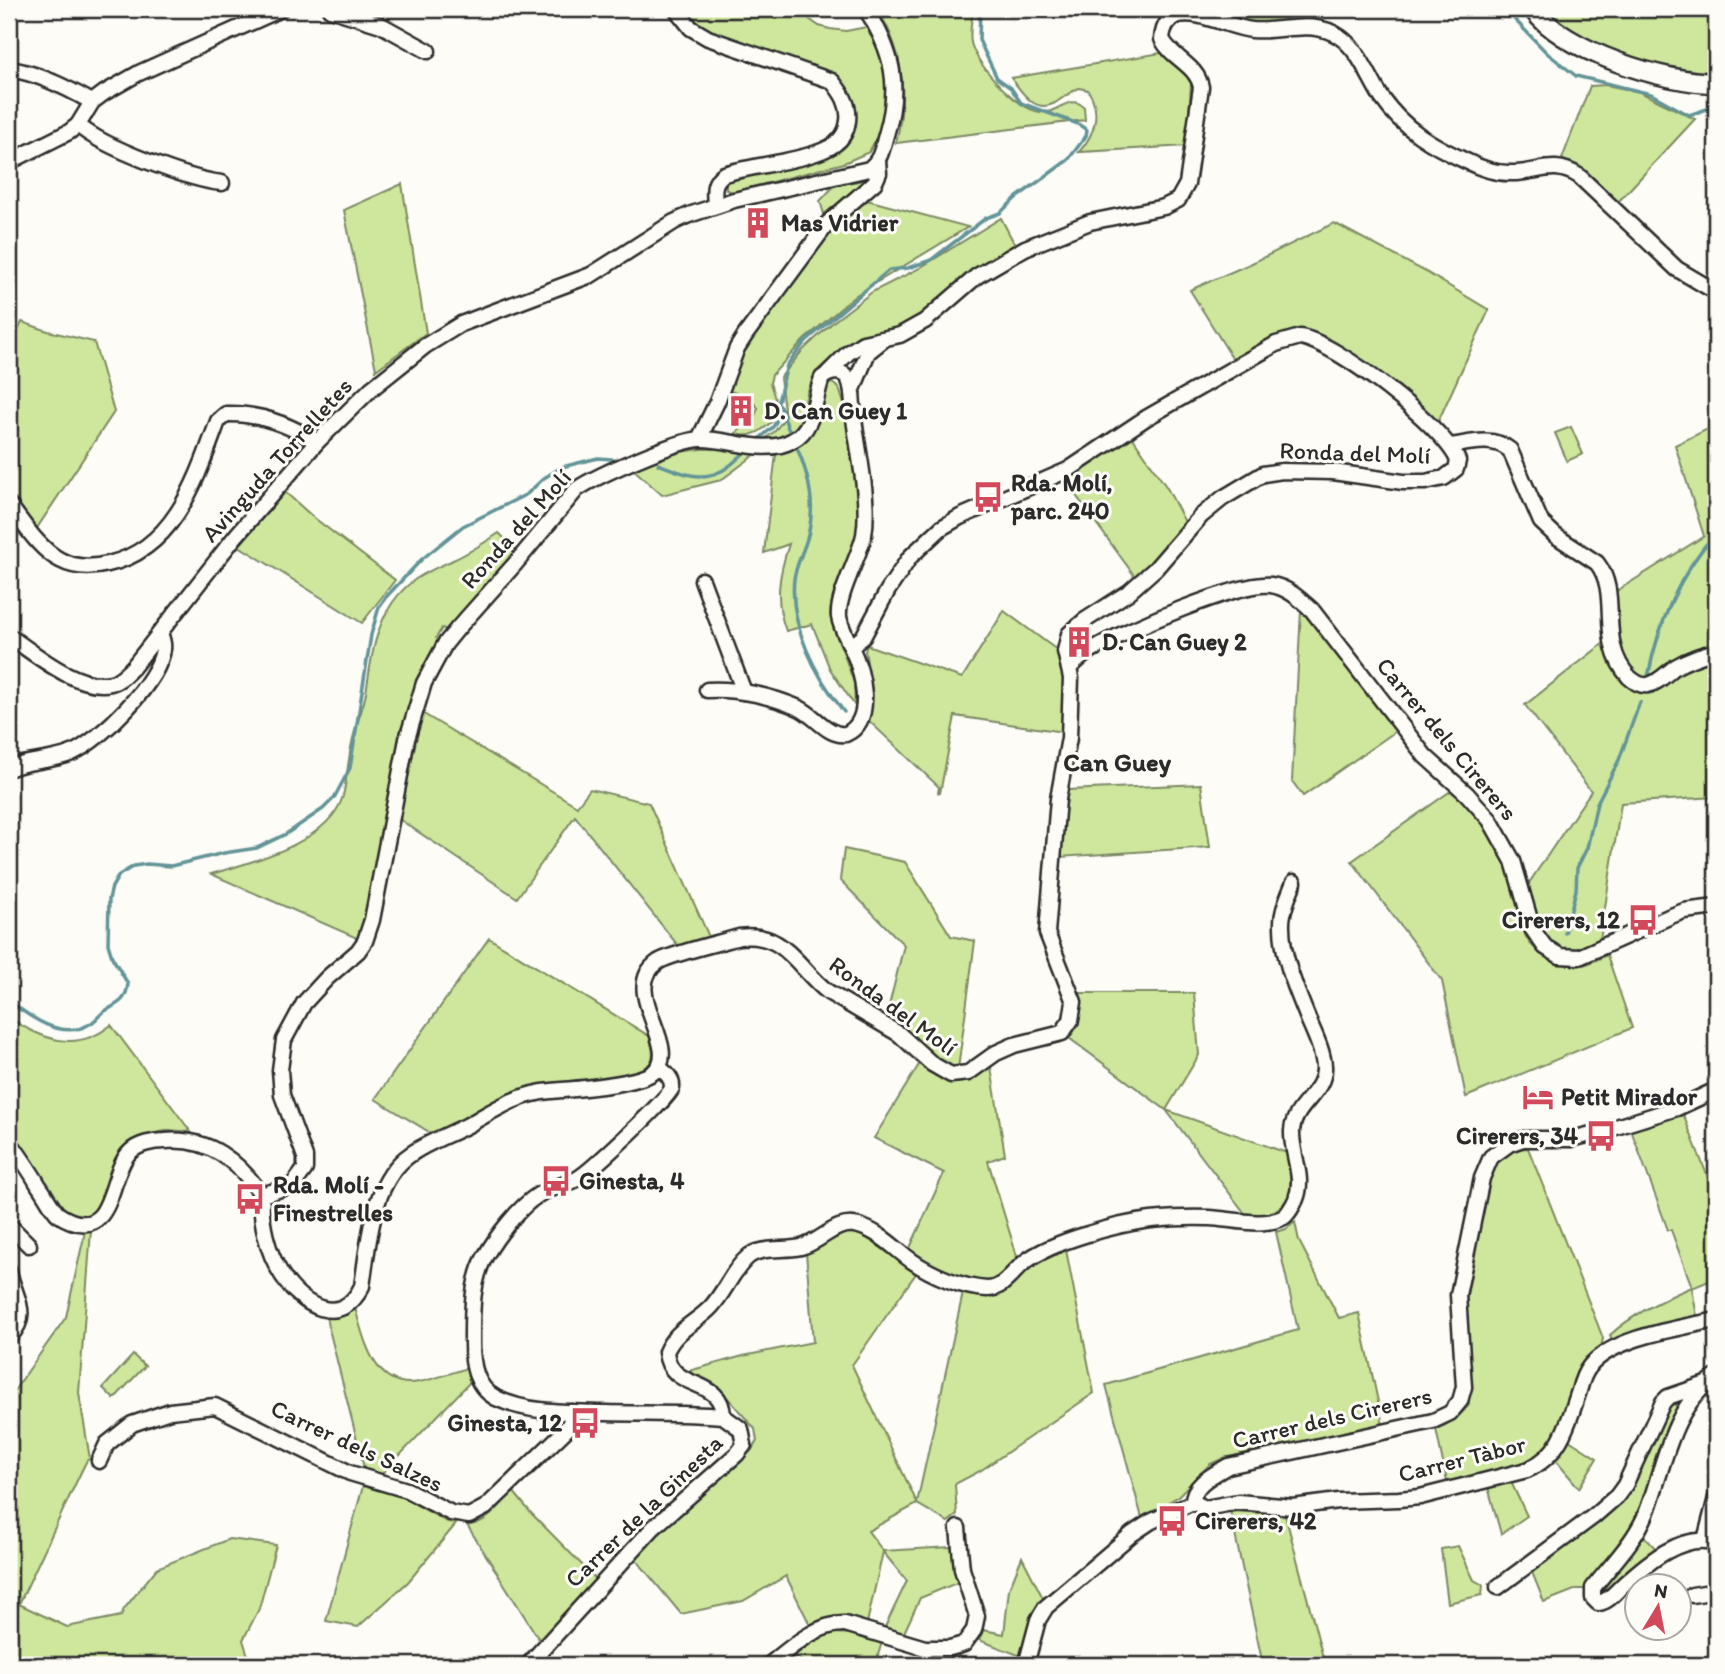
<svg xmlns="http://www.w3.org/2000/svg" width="1725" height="1674" font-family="Itim,sans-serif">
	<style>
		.green { fill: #cee79d; stroke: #7c8964; stroke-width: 2 }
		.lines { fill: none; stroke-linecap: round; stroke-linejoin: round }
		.stream { stroke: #639498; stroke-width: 3.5 }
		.minor-casing { stroke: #2b2b2b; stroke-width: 19 }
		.major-casing { stroke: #2b2b2b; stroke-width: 23 }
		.minor { stroke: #fdfcf7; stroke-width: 14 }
		.major { stroke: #fdfcf7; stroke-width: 18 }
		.labels { text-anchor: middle; stroke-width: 6; stroke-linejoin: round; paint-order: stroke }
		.poi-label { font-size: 24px; font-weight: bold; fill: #2b2b2b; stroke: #fdfcf7; text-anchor: start }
		.street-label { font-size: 24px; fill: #2b2b2b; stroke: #fdfcf7 }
		.neighbourhood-label { font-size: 26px; font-weight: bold; fill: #2b2b2b; stroke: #fdfcf7 }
	</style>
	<rect width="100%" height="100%" fill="#fdfcf7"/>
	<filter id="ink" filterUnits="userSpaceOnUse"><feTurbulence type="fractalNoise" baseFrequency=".0143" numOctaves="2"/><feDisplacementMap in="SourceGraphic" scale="14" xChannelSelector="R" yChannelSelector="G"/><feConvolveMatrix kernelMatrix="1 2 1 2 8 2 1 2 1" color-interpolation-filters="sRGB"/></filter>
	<g filter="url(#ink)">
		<g class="green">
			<path d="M 684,9 L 795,9 L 819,26 L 830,29 L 846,31 L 866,27 C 871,36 877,46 881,56 C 892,87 885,125 869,152 L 844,163 L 733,192 L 726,190 L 726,183 L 729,180 L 834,153 C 849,144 857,131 853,112 C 850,102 849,90 842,82 C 830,68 734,40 710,31 L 695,23 Z"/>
			<path d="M 881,9 L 973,9 C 972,20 968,36 972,46 C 980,68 1017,109 1040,112 C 1057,115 1069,93 1084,107 L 1085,120 L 896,143 C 907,96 905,54 879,12 Z"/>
			<polygon points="1186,9 1285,9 1286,21 1256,25"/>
			<polygon points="1541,9 1716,9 1716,71 1679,73 1602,48 1573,35"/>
			<path d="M 1161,53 L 1182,69 L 1191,83 L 1187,146 L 1079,152 C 1095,134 1102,112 1088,90 L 1079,88 C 1070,92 1063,98 1055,103 C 1034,114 1022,92 1011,78 Z"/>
			<polygon points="1606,85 1640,92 1695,119 1618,202 1582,169 1562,159 1590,86"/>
			<polygon points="868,179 868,180 824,214 820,201 834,186"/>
			<polygon points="402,184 426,333 376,370 344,210"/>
			<path d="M 867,200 L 968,227 L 856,295 L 804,340 L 772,375 L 770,383 L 777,405 L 775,418 C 764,430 752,439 735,434 L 754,418 L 758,408 L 750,398 L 730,391 L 738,363 L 748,343 L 830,231 Z"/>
			<polygon points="1001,218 1015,245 966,276 921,316 906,324 860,338 836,354 819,369 820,371 813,378 807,393 800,426 781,438 763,440 775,431 785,417 780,378 802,351 833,322 872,292 918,269"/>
			<polygon points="1334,223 1426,272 1489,310 1437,424 1400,387 1342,350 1293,333 1273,338 1234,361 1190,290 1252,263"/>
			<polygon points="22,322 48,331 94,342 114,412 37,528 9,492 9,350"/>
			<path d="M 832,383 L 839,388 L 845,407 L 853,448 L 859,521 L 852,554 L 832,600 L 830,615 L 854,683 L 855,706 L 830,669 L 812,624 L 786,631 C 774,600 779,574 789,544 L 764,553 L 776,454 C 817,446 818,420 826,385 Z"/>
			<path d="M 1716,425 L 1716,797 L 1621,803 L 1600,940 C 1594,943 1587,948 1580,949 C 1542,956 1532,910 1529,883 L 1591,791 L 1525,705 L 1604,643 L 1618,642 L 1615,592 L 1704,536 L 1675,445 Z"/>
			<polygon points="1571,427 1583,454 1567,461 1555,433"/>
			<polygon points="1131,435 1167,488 1186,524 1136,578 1064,479"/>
			<polygon points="702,449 716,449 756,454 721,480 662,495 632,468 680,452"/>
			<polygon points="285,492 313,517 395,580 362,623 239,546"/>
			<path d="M 499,533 L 516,550 L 446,630 L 442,628 L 436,638 L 439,640 C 385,723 389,846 359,939 L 211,874 C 252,862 329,843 343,796 C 347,779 348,760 352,743 C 355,726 363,710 366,693 C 371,661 374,629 393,602 C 410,578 427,572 453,560 C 469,553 484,543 499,533 Z"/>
			<polygon points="1301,610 1345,662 1396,731 1303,796 1292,781"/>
			<polygon points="1004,611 1057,650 1064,681 1064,732 955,716 940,793 938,793 939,787 869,721 873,695 865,651 867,645 962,678"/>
			<polygon points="422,713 577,806 590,789 649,803 710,939 680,948 575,816 517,898 399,819"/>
			<polygon points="1201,784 1210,847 1059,857 1068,790"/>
			<path d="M 1452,790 C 1484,816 1506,855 1516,895 C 1520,907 1520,926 1526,937 C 1535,955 1563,967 1582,965 C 1590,964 1599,958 1607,955 L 1632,1028 L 1466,1097 L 1442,981 L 1352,861 Z"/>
			<path d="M 844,849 L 905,862 L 951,936 L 975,941 L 958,1069 C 929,1064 911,1031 886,1018 L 904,945 L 840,880 Z"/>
			<path d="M 489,938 L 649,1036 C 653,1049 657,1061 643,1069 C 620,1083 561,1082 532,1089 C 495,1097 469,1120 436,1136 L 375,1099 Z"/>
			<path d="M 1078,993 L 1194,993 L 1199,1055 L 1166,1110 L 1287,1153 C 1294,1193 1295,1214 1247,1216 L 1166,1110 L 1069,1038 C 1080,1025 1084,1010 1078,993 Z"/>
			<path d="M 9,1017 C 41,1040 77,1053 111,1025 L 191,1132 C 158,1126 123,1138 110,1172 C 106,1184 104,1197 98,1208 L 93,1213 L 82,1217 L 72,1215 L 62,1208 L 9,1131 Z"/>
			<path d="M 920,1063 C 950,1089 959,1089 991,1067 L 1005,1155 L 988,1161 L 1018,1260 C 1010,1266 1001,1278 992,1282 C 974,1290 924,1261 909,1250 L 944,1173 L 874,1138 Z"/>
			<path d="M 1683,1114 L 1716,1198 L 1716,1278 L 1692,1288 L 1697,1317 L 1613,1342 L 1610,1335 C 1633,1314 1663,1299 1692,1287 L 1671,1230 L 1668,1230 L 1631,1130 Z"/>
			<path d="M 1528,1148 L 1603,1338 L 1601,1348 C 1561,1375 1574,1431 1536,1458 C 1516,1473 1472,1477 1447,1482 L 1436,1429 C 1450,1424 1460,1417 1469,1405 L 1466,1302 L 1485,1192 L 1494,1166 L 1499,1159 L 1517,1149 Z"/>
			<polygon points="1295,1222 1299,1241 1339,1318 1359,1313 1383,1425 1224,1458 1210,1464 1177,1497 1142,1518 1106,1385 1298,1330 1276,1232 1286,1229"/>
			<polygon points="91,1230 79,1393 90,1459 87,1460 81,1472 19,1604 67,1627 121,1616 124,1609 157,1568 229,1539 276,1545 259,1609 243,1640 251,1665 9,1665 9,1398 66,1317 83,1241 85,1231"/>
			<path d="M 842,1232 L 852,1232 L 862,1235 L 917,1272 L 852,1365 L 917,1503 L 963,1293 C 995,1300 1000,1298 1022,1275 C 1032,1265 1052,1256 1066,1250 L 1094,1393 L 980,1471 L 955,1484 L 957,1515 L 948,1522 L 917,1504 L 868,1531 L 883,1551 L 951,1547 L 959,1582 L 920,1598 L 903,1635 L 884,1629 L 907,1581 L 883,1552 L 867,1623 L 811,1627 L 786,1576 L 743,1601 L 681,1614 L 634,1557 L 691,1503 L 738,1464 L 752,1450 L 757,1441 L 755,1429 L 720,1389 L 685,1372 L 743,1356 L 813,1342 L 806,1252 L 812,1250 Z"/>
			<path d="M 355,1308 C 364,1339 374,1391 419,1382 C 435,1379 451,1373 467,1368 L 471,1381 L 380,1476 L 365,1472 L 326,1317 L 338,1316 Z"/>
			<polygon points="133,1355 145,1366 114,1399 103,1388"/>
			<path d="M 1674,1403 L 1677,1408 L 1661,1444 L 1637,1518 L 1585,1589 L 1577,1589 L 1544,1602 L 1532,1572 C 1557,1553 1612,1518 1628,1493 C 1643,1469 1653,1419 1674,1403 Z"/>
			<polygon points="1569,1440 1597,1458 1579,1488 1556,1461"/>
			<polygon points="1511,1482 1527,1516 1501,1534 1488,1487"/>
			<polygon points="363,1486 403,1497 445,1521 456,1524 408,1582 358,1627 326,1621"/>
			<path d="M 513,1491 L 531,1513 L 596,1579 L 540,1641 L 467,1525 C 487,1525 501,1504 513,1491 Z"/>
			<polygon points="1230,1511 1285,1514 1325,1665 1263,1665"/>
			<polygon points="1643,1535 1658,1551 1637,1564 1600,1594 1599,1592"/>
			<polygon points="1458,1546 1474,1580 1483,1585 1482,1595 1448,1603 1441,1549"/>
			<polygon points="1022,1557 1044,1600 1030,1620 1021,1656 979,1640 983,1630 1004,1634 1009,1589"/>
			<polygon points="834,1633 851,1634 882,1642 875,1665 805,1665 796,1655 818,1638"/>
			<polygon points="919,1653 958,1654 963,1665 919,1665"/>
		</g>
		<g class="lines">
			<g class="stream">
				<polyline points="1508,9 1515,20 1547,53 1576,76 1651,94 1689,115 1716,106 1716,88"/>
				<polyline points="780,406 789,431"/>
				<polyline points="759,439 773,427 778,418 778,402 787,365 806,341 889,270 908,268 931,260 986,218 1000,213 1016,198 1068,160 1086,136 1087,130 1078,124 1021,103 1011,88 997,78 979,40 980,9"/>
				<path d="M 798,450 C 810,479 816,508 807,539 C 803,552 796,565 794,579 C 789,626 816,676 844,712"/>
				<path d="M 658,464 C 677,471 698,482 719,472 C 728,469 736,460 743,454"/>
				<path d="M 1648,677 C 1658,624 1680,572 1716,533"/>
				<polyline points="1565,933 1576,890 1577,868 1587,848 1597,803 1619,760 1640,702"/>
				<path d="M 9,1001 C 30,1017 61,1040 88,1025 C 95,1022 99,1015 105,1011 C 119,1003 126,1001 128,984 L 112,957 L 108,944 L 109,899 L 112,887 L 119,875 L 134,866 L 147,864 L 171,866 L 224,853 L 257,848 L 286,834 L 323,809 L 334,798 L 350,768 L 371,635 L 379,607 L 386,597 L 422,559 L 463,526 L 527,494 L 544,478 L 562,467 L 598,458 L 612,459"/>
			</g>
			<defs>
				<g id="minor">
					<polyline points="330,9 381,25 428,51"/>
					<path d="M 676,9 L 691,28 L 708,38 L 832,81 C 842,93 850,105 848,121 C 847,130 843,138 835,144 C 814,160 753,165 724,174 C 712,182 714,192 715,205"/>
					<path d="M 9,69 C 38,73 66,87 92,102"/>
					<path d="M 78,125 C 102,147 190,180 222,183"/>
					<polyline points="9,162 69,132 78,125 92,102 104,93 139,73 281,9"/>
					<path d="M 1300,337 C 1336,342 1446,428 1458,461 L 1456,469 L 1444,478 L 1425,482 L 1403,482 L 1333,472 L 1282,471 L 1263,474 L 1223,498 L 1201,516 L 1156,568 L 1129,592 L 1084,621 L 1069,634 L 1065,651 L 1071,678 L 1069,738 L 1058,799 L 1047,933 L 1074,1002 L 1071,1020 L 1062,1033 L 1014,1045 L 996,1053 L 968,1073 L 951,1075 L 932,1064 L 899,1034 L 828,992 C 797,968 786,931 739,937 C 723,942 670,954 658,962 C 618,990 682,1046 655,1071 C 639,1085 573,1089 551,1091 C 520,1093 494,1110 468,1125 C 449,1135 428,1142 411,1154 C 371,1181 369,1243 362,1286 C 341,1330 301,1305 282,1275 C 267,1252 260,1221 262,1195 L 293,1185 L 305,1169 L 305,1157 L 282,1095 L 280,1070 L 284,1040 L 304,1003 L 327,978 L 358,951 L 365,941 L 372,920 L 407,739 L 424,683 L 445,644 L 458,628 L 515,564 L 577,489 C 598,475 679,439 702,439 C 731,439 766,456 793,440 C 815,428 814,399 822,378 C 830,371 843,369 849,380 C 854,391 852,406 854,418 C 858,453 870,500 864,535 C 859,558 837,595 839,617 C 841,628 847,638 851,647 L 863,637 L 888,590 L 910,557 L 941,528 L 960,517 L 1068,470 L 1146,418 L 1276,344 Z"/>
					<path d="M 828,373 L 848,353 L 863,343 L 900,335 L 925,321 L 977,276 L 1025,248 L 1090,222 L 1164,207 L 1178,200 L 1187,184 L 1201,87 C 1197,65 1172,59 1162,39 C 1163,28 1167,18 1179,15 C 1198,10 1231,28 1252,30 C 1281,33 1313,18 1340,37 C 1360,51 1369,78 1382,98 C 1403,129 1433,146 1466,161 C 1480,168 1496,174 1512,173 C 1539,173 1553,160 1579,176 L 1677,269 L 1716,292"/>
					<polyline points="852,392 868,352 883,340"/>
					<polyline points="699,439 717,402 737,348 746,334 827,224 875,182 879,173 878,161"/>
					<path d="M 1451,446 C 1470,443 1493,436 1510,450 L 1541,522 L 1556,536 L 1597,563 C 1622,595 1596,641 1629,677 C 1635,682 1640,686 1648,685 C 1658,683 1667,673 1675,667 C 1688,659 1702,655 1716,651"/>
					<path d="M 9,505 C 24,524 39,549 60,560 C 75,568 92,568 108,564 C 175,549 197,478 218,421 L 226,414 C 259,413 290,425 317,442"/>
					<polyline points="702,580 744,692"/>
					<path d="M 9,636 C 34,653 78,691 111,683 C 120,681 126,674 133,667 L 235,537 L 317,442 L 371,389 L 425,346 L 461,324 L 591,275 L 674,222 L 689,215 L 734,200 L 869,169 C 881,160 882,149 886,135 C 901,86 893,52 866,9"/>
					<path d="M 1069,668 C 1077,661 1085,653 1095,648 C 1124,631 1240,581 1271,585 C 1287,587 1300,599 1312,610 L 1425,756 L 1467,794 L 1490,820 L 1513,861 L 1533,930 L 1545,947 L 1560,956 L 1579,957 L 1671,916 L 1684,911 L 1716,907"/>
					<path d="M 707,690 C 736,688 772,696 799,708 C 815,715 828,737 846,734 C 876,720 862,670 851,647"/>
					<path d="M 9,769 C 25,760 51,762 72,753 C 101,740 159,682 163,649 C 164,644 162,638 160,633"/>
					<path d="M 9,1141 C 20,1156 30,1170 39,1186 C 45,1194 50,1205 57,1213 C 60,1216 66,1219 71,1221 C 115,1237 109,1172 130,1152 C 138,1144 153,1141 165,1141 C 209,1137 238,1161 262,1195"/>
					<polyline points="9,1225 29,1245"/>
					<path d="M 9,1271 C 14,1296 32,1315 9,1337"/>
					<path d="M 1716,1377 C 1671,1406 1664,1468 1646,1514 C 1635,1541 1611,1565 1593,1588 L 1593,1598 L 1598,1603 C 1609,1602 1616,1591 1624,1584 C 1647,1563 1683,1532 1716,1543"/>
					<path d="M 723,1416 C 722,1375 670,1393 666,1352 C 675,1330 696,1323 711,1307 C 725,1292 733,1269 749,1256 C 763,1246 785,1251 801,1247 C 822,1242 836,1219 859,1226 C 880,1232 895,1249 912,1261 C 932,1275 963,1288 987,1289 C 1004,1289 1013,1271 1025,1262 C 1052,1241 1118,1224 1151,1220 C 1171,1218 1190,1217 1210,1218 C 1231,1219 1264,1228 1284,1217 C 1288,1214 1294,1204 1296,1199 C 1305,1177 1291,1154 1292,1131 C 1293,1105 1326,1093 1324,1066 C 1323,1051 1315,1035 1309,1021 C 1297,991 1281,956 1282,923 C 1282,910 1289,895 1294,882"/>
					<polyline points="99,1461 107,1444 132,1424 170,1411 215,1406 350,1473 407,1490 451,1513 469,1516 486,1507 566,1430 571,1421 572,1412"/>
					<path d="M 1193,1502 C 1192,1484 1215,1474 1228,1466 L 1433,1421 L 1450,1413 L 1460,1401 L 1464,1387 L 1458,1295 L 1482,1178 L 1491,1157 L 1509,1144 L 1523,1139 L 1571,1139 L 1600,1132 L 1677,1108 L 1716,1090"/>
					<path d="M 1193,1502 L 1205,1508 L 1238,1502 L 1293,1507 L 1338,1501 L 1399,1499 L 1420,1497 L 1527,1470 C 1561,1455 1568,1423 1579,1391 C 1581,1383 1584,1373 1590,1366 C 1613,1337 1681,1328 1716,1320"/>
					<polyline points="1705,1540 1716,1498"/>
					<polyline points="1498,1587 1594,1516 1617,1496 1625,1485 1663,1402 1668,1397 1706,1384"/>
					<polyline points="1692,1595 1716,1591"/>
					<path d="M 528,1665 L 653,1528 L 737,1454 L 744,1445 L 741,1429 L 723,1416 C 684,1413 645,1414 606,1413 C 571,1412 529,1414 496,1398 C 475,1387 472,1364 472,1343 C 472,1314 471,1280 486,1255 C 497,1236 519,1207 538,1195 C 550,1188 565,1185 577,1179 C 589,1173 672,1095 672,1088 C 673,1078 665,1072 658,1067"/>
					<path d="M 769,1665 C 790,1648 817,1623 845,1624 L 925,1648 L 950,1648 L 964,1644 L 974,1630 L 977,1616 L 962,1569 L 958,1528"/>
					<polyline points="1026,1665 1038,1620 1046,1607 1132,1534 1150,1522 1193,1502"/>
				</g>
				<path id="major" d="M 1533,9 C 1563,51 1665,83 1716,83"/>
			</defs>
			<use href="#minor" class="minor-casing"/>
			<use href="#major" class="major-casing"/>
			<use href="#minor" class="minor"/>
			<use href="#major" class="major"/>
		</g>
	</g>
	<defs>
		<symbol id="building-bare" viewBox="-9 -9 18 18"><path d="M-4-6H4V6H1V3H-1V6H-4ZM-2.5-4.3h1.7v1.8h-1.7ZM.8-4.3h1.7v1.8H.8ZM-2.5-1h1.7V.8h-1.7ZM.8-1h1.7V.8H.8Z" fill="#d1495b" stroke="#fdfcf7" stroke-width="2.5" paint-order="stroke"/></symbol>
		<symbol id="bus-bare" viewBox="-9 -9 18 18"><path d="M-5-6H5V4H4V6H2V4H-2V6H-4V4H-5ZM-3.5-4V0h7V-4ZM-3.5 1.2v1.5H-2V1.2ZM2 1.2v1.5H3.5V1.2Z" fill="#d1495b" stroke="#fdfcf7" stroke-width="2.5" paint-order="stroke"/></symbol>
		<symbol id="hotel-bare" viewBox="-9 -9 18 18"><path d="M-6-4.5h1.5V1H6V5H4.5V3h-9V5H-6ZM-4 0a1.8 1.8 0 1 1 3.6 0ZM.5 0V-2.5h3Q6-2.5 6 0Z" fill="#d1495b" stroke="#fdfcf7" stroke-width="2.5" paint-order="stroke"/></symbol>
	</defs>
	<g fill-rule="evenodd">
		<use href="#building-bare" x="736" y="201" width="44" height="44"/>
		<use href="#building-bare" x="719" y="389" width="44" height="44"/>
		<use href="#bus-bare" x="966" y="475" width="44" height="44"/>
		<use href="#building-bare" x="1057" y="620" width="44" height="44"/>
		<use href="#bus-bare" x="1621" y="898" width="44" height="44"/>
		<use href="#hotel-bare" x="1516" y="1075" width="44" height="44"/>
		<use href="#bus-bare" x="1579" y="1114" width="44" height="44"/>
		<use href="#bus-bare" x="534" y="1159" width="44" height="44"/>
		<use href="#bus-bare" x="228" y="1177" width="44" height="44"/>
		<use href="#bus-bare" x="563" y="1401" width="44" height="44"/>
		<use href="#bus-bare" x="1150" y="1499" width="44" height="44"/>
	</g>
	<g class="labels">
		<g class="poi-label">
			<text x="781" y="231">Mas Vidrier</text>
			<text x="764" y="419">D. Can Guey 1</text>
			<text x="1011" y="491">Rda. Molí,<tspan x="1011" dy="28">parc. 240</tspan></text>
			<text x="1102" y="650">D. Can Guey 2</text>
			<text x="1620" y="928" text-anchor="end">Cirerers, 12</text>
			<text x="1561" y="1105">Petit Mirador</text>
			<text x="1578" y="1144" text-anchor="end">Cirerers, 34</text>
			<text x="579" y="1189">Ginesta, 4</text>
			<text x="273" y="1193">Rda. Molí -<tspan x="273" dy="28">Finestrelles</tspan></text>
			<text x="562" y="1431" text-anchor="end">Ginesta, 12</text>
			<text x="1195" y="1529">Cirerers, 42</text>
		</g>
		<g class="street-label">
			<text transform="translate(1355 453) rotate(2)" y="8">Ronda del Molí</text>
			<text transform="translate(277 460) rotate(-48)" y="8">Avinguda Torrelletes</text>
			<text transform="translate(516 529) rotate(-48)" y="8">Ronda del Molí</text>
			<text transform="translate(1447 739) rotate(50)" y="8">Carrer dels Cirerers</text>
			<text transform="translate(893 1006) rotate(36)" y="8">Ronda del Molí</text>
			<text transform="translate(1332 1418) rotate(-13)" y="8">Carrer dels Cirerers</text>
			<text transform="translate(357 1446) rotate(25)" y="8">Carrer dels Salzes</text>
			<text transform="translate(1462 1459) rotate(-14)" y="8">Carrer Tàbor</text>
			<text transform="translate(644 1511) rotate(-44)" y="8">Carrer de la Ginesta</text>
		</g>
		<g class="neighbourhood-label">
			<text x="1117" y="771">Can Guey</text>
		</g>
	</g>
	<rect width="1725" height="1674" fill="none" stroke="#fdfcf7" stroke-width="35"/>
	<rect x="18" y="18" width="1690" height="1639" fill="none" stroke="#2b2b2b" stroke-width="2.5" filter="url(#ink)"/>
	<g transform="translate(1658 1607) rotate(10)"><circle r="33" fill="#fdfcf7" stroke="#a9a8a5" stroke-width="2"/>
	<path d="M0-5L12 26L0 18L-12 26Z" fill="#d1495b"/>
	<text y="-10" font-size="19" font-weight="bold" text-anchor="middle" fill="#2b2b2b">N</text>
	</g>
</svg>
